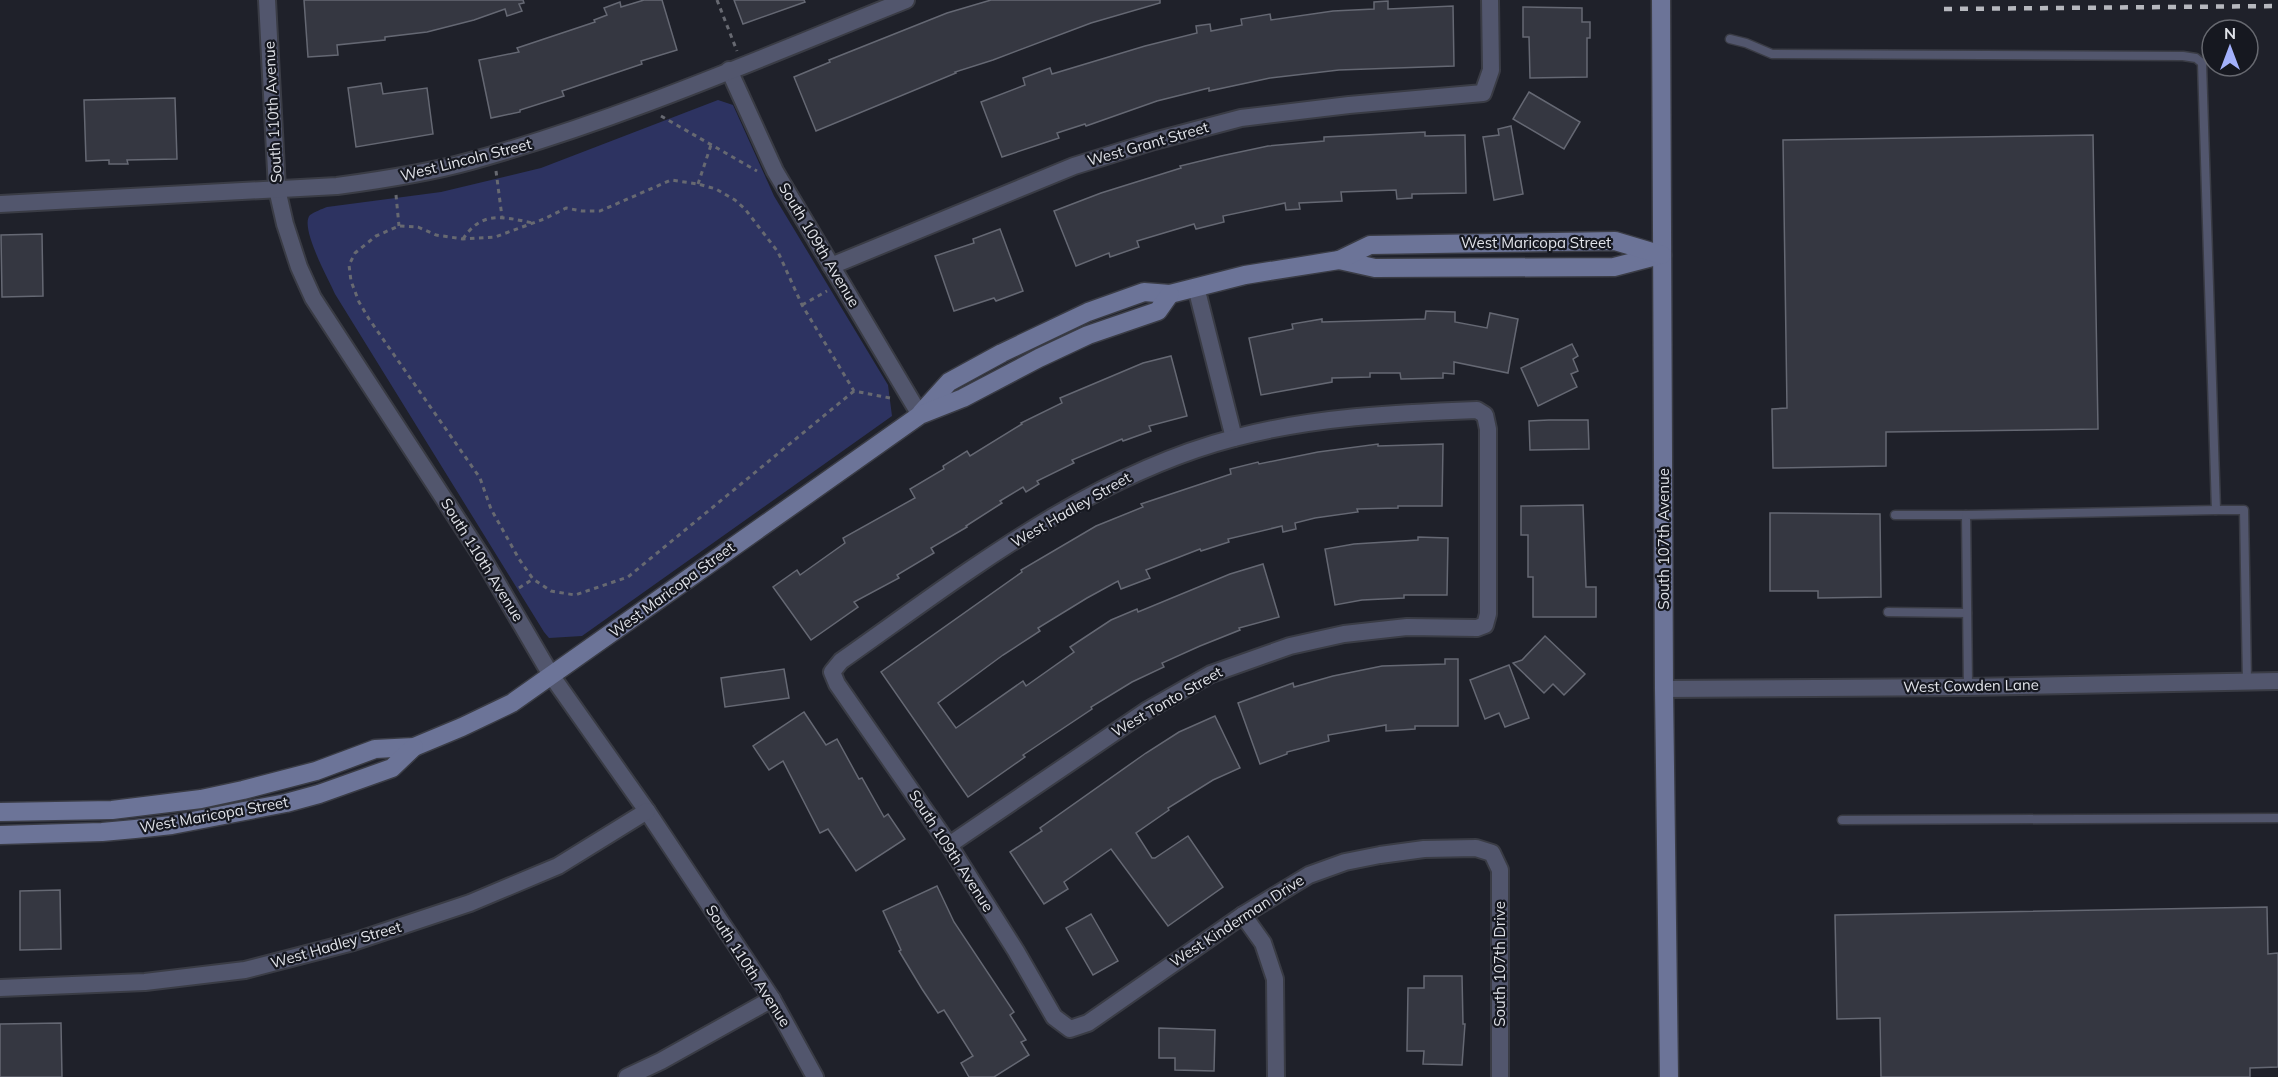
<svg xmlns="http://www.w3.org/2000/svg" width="2278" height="1077" font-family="Mulish,sans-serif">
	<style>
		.green { fill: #2d3361 }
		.building { fill: #353741; stroke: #656873; stroke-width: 1.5 }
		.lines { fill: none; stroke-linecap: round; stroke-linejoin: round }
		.lane-casing { stroke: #3a3c45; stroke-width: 11 }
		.street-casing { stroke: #3a3c45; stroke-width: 20 }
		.secondary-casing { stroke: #3a3c45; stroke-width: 21 }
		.path { stroke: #676971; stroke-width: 3; stroke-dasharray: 4.5 4.5; stroke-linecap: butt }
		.lane { stroke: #52566d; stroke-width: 8 }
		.street { stroke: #52566d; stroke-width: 16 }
		.secondary { stroke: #6c7498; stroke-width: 18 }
		.rail { stroke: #b6b8be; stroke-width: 4.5; stroke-dasharray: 8 8; stroke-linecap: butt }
		.labels { text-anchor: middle; stroke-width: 4.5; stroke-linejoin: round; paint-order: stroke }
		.street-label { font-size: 15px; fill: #e1e3e9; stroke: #161820 }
	</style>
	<rect width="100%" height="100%" fill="#1f212a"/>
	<path class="green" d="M 718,100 L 733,105 L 774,196 L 888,385 L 892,416 L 582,636 L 549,638 L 544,632 L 335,294 C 329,280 299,227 310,215 C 314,212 322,209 327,207 L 441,192 L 541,168 Z"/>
	<g class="building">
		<polygon points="304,0 523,0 524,3 519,4 522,11 507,16 505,9 474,20 427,32 385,37 385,40 337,45 338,55 308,57"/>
		<polygon points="644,0 662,0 677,50 641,61 642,64 562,91 564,96 520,110 520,112 491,118 479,60 519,52 517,48 595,22 594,20 607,15 604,8 620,2 621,7"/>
		<polygon points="734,0 804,0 805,2 743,24"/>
		<polygon points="991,0 1160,0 1160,3 1091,23 993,60 955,72 956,73 816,131 794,77 830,62 829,60 947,13"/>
		<polygon points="1388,1 1388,9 1453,6 1454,66 1339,70 1270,78 1209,91 1209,88 1157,101 1086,126 1085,124 1057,133 1059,138 1002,157 981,102 1025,85 1023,78 1050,68 1052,74 1145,46 1197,33 1196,26 1210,24 1211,31 1242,25 1241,19 1270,14 1271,20 1333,11 1374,9 1374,2"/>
		<polygon points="1523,7 1582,8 1582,22 1590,22 1590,38 1587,38 1587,77 1530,78 1529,37 1523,37"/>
		<polygon points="381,83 383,94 427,88 433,134 356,147 348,88"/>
		<polygon points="1529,92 1580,122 1564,149 1513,119"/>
		<polygon points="175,98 177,159 127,160 128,164 109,164 109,160 86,161 84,100"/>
		<polygon points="1511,126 1523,194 1494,200 1483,137 1499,135 1498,129"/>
		<polygon points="1425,132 1425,136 1465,135 1466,193 1412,194 1412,198 1397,199 1396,190 1341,192 1342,201 1299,203 1300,209 1286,210 1285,203 1223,216 1224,222 1196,229 1194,224 1137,241 1139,247 1110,257 1109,253 1076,266 1054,211 1101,193 1181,168 1180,166 1221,156 1268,146 1324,141 1324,137"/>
		<polygon points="2093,135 2098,429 1886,432 1886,466 1773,468 1772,409 1787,408 1783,140"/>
		<polygon points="1000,229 1023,291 996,301 994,298 954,311 935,256 974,243 973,239"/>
		<polygon points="42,234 43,296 2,297 1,235"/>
		<polygon points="1426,311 1455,312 1455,322 1487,328 1490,313 1518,319 1508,373 1454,362 1454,374 1443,373 1443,378 1401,379 1400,373 1370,373 1370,377 1332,378 1332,382 1261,395 1249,338 1293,329 1292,324 1322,319 1322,322 1425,319"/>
		<polygon points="1572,344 1578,356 1573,359 1578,371 1571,374 1577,387 1538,406 1521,368"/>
		<polygon points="1171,356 1187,416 1149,426 1151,431 1123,441 1122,439 1072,460 1074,463 1037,481 1039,484 1026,492 1023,487 1000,501 1002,503 966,526 967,527 931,548 934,553 897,575 899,578 854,602 858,607 811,640 773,587 797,570 800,575 845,543 843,538 915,498 910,489 944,469 943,466 967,451 970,456 1022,424 1021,423 1062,403 1060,398 1143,363"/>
		<polygon points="1549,420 1588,420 1589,449 1530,450 1529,421"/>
		<polygon points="1378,444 1378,446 1443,444 1442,506 1398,506 1398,508 1357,509 1358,512 1315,518 1295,523 1296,529 1283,532 1282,526 1228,539 1229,542 1201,551 1200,549 1146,570 1150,578 1121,589 1118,581 1087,598 1038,628 1040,631 1003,655 938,703 956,728 1023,681 1026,686 1074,652 1070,647 1111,620 1137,609 1138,612 1230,574 1263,564 1279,617 1239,628 1240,630 1200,646 1162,663 1164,667 1132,682 1091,707 1092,709 1023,755 1025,757 968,797 881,672 1022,572 1021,570 1096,526 1143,507 1141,504 1231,474 1230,469 1258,462 1259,464 1318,452"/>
		<polygon points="1583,505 1586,587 1596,587 1596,617 1533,617 1533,577 1528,577 1528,535 1521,535 1521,506"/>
		<polygon points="1770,513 1880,514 1881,597 1818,598 1818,591 1770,591"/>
		<polygon points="1418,537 1448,538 1447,595 1404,595 1404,598 1362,600 1335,605 1325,549 1354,544 1418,540"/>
		<polygon points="1545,636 1585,674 1564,695 1553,684 1544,693 1513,663 1522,660"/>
		<polygon points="1445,659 1458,659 1458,726 1415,726 1415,729 1386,731 1386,725 1328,735 1329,741 1287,752 1287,754 1260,764 1238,703 1293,683 1294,687 1333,676 1382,666 1445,664"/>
		<polygon points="1509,665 1529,718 1505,727 1499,713 1485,719 1470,680"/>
		<polygon points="784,669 789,698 725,707 721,678"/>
		<polygon points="804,712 826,745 837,739 859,779 862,778 884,817 888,814 905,839 856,871 828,829 820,833 783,761 769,770 753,746"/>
		<polygon points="1215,716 1240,768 1213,780 1168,808 1169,810 1136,833 1152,858 1155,858 1188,836 1223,887 1168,926 1111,849 1064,882 1068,889 1044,904 1010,852 1042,831 1040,828 1146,753 1179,732"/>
		<polygon points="937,886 954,922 1014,1012 1010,1015 1026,1040 1021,1042 1029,1055 994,1077 969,1077 961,1063 973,1056 944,1010 938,1013 922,989 899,951 901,950 883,911"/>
		<polygon points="60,890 61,949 20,950 20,891"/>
		<polygon points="2267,907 2268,954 2278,953 2278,1067 2250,1068 2250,1077 1881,1077 1880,1018 1837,1019 1835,915"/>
		<polygon points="1091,914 1118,961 1093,975 1066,928"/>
		<polygon points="1424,976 1462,976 1463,1024 1465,1024 1462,1065 1423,1064 1424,1051 1407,1051 1408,988 1424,988"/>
		<polygon points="61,1023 62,1077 0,1077 0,1024"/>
		<polygon points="1159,1028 1215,1030 1214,1071 1175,1070 1175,1058 1159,1058"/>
	</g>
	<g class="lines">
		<defs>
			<g id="lane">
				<polyline points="1730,39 1746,43 1772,54 2183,56 2196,58 2202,63 2216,510 2244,510 2247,682"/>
				<polyline points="1895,515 1966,515"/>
				<polyline points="1888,612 1967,613"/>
				<polyline points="1968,687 1966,515 2216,510"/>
				<polyline points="1842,820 2278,818"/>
			</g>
			<g id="street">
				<polyline points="267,0 277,189 285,224 299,267 313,298 482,557 551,675 647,811 772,999 815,1077"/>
				<polyline points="729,70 775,171 920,415"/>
				<path d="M 0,204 L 337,186 C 382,180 428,173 471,161 C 620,120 763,57 906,0"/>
				<polyline points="831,266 1074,166 1154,141 1241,118 1349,105 1483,93 1491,70 1490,0"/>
				<polyline points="1196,287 1234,438"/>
				<polyline points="1664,689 1968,687 2278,681"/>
				<path d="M 949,845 L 1146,711 L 1211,674 L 1290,646 L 1344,634 L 1407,627 L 1477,628 L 1485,625 L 1488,614 L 1488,429 L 1485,415 L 1477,410 C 1396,413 1313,417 1234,438 C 1088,476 962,576 841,661 L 832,672 L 837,684 L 949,845 L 1016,951 L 1054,1017 L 1070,1029 L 1088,1023 L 1243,915 L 1309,875 L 1345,862 L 1380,855 L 1424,849 L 1476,848 L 1492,853 L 1500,870 L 1500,1077"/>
				<polyline points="1243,915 1263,943 1275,979 1276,1077"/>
				<polyline points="0,988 145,982 245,970 353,942 470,903 558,866 647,811"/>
				<polyline points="627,1077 661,1061 772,999"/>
			</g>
			<g id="secondary">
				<polyline points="1661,0 1664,689 1669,1077"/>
				<polyline points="1339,260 1375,268 1614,267 1660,255"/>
				<polyline points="921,413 949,382 1002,353 1088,312 1144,292 1170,294 1245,275 1339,260 1370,245 1615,241 1662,255"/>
				<polyline points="0,812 112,810 201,799 243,790 316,771 375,749 414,747 462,727 512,703 920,415 963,398 1039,358 1088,335 1158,311 1170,294"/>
				<polyline points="0,835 102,832 135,829 172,825 286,803 319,794 392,768 414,747"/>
			</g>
		</defs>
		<use href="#lane" class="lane-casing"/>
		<use href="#street" class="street-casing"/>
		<use href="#secondary" class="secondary-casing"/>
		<g class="path">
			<polyline points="717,0 737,51"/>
			<polyline points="661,116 757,171"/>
			<polyline points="496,171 502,217"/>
			<polyline points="698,184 711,145"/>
			<polyline points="396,195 399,226"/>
			<path d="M 463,239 C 482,210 503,217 533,223"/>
			<polyline points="802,305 827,291"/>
			<polyline points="854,391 628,577 575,595 551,591 533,579 519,559 491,509 480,478 369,319 359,302 351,281 349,265 355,253 376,236 399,226 418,227 436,235 463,239 495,237 544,219 566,208 582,211 600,211 671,180 698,184 716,189 735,200 745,209 778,252 802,305 854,391 890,398"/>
			<polyline points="519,588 533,579"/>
		</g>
		<use href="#lane" class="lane"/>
		<use href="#street" class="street"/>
		<use href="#secondary" class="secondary"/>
		<polyline class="rail" points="1944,9 2278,6"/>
	</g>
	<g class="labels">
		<g class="street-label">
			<text transform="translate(273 112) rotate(-93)" y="5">South 110th Avenue</text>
			<text transform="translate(1148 144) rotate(-16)" y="5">West Grant Street</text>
			<text transform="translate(466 160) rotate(-14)" y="5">West Lincoln Street</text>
			<text x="1536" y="248">West Maricopa Street</text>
			<text transform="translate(819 245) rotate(59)" y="5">South 109th Avenue</text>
			<text transform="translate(1071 510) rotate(-30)" y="5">West Hadley Street</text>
			<text transform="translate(1664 539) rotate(-90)" y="5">South 107th Avenue</text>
			<text transform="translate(482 560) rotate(58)" y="5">South 110th Avenue</text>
			<text transform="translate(672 590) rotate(-36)" y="5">West Maricopa Street</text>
			<text transform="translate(1971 686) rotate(-1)" y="5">West Cowden Lane</text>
			<text transform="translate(1167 702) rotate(-30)" y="5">West Tonto Street</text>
			<text transform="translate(214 815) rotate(-10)" y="5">West Maricopa Street</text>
			<text transform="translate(951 851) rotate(57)" y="5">South 109th Avenue</text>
			<text transform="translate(1237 921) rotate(-33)" y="5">West Kinderman Drive</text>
			<text transform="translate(336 945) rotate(-16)" y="5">West Hadley Street</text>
			<text transform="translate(1500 964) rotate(-90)" y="5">South 107th Drive</text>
			<text transform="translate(748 966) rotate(57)" y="5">South 110th Avenue</text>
		</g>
	</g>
	<g transform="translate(2230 48)"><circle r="28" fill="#161820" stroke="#676970" stroke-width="1.5"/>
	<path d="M0-4.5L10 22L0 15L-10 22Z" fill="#a4b2fc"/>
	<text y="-9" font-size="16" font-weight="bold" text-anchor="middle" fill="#e1e3e9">N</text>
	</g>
</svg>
